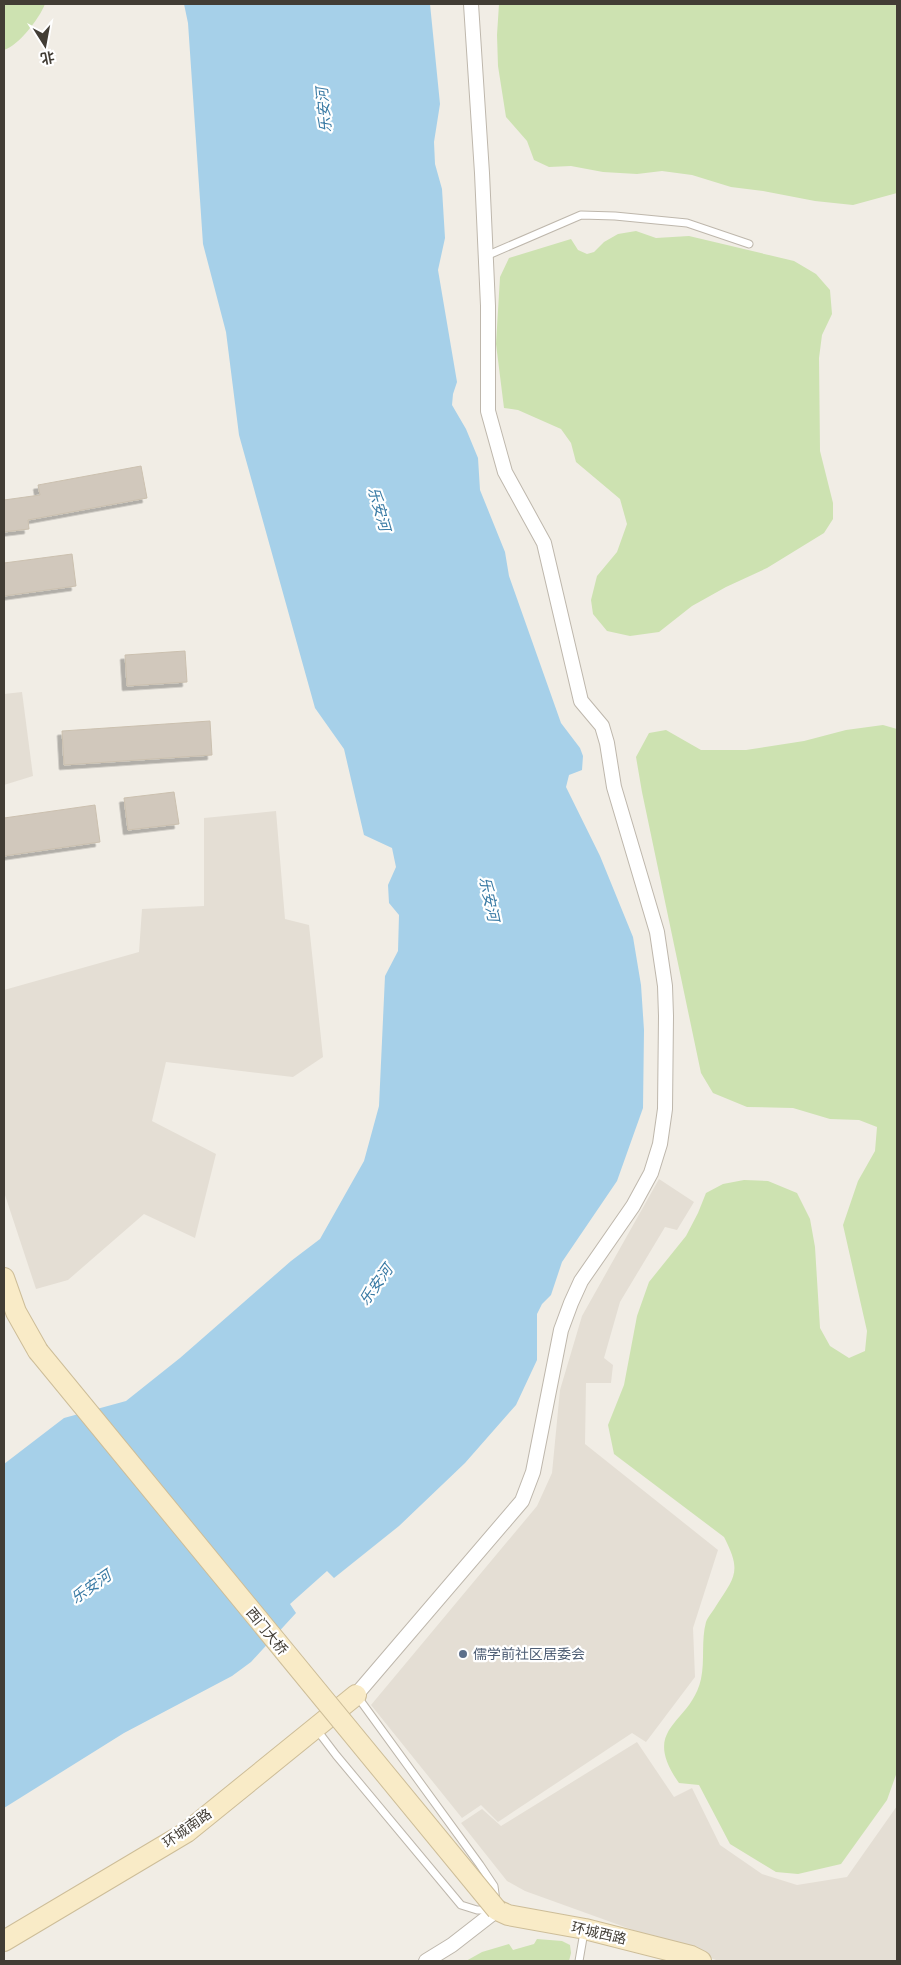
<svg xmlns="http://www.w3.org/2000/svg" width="901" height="1965" font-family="Quicksand,'Noto Sans SC',sans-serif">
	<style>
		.residential { fill: #e4ded4 }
		.green { fill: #cde2b1 }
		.water { fill: #a6d0e9 }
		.building { fill: #d1c8bc; stroke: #cbc0af; filter: url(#shadow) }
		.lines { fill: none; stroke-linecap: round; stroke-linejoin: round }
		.lane-casing { stroke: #beb7ac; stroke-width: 9 }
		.street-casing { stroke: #beb7ac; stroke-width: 16 }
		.secondary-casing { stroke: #cdbd98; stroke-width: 22 }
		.lane { stroke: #fff; stroke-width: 7 }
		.street { stroke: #fff; stroke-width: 14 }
		.secondary { stroke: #f9ebc7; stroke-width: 20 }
		.secondary-bridge-casing { stroke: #cdbd98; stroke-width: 22; stroke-linecap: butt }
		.secondary-bridge { stroke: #f9ebc7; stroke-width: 20 }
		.service-dot { fill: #5c6f8a; stroke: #fff; stroke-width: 2 }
		.labels { text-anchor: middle; stroke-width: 4.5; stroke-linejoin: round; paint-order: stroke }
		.street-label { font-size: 14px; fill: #423d35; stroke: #fff }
		.service-label { font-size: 14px; fill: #4e5e75; stroke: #fff; text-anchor: start }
		.water-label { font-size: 15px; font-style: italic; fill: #397aa4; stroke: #fff }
	</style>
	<defs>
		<filter id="shadow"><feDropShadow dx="-4.5" dy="4.5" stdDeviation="0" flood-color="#0004"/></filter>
	</defs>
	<rect width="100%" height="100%" fill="#f1ede5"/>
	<g class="residential">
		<polygon points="22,692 33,776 4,785 4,694"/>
		<polygon points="276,811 285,919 309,925 323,1057 293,1077 166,1062 152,1121 216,1154 195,1238 144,1214 68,1280 36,1289 4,1192 4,990 139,952 142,909 204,906 204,818"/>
		<polygon points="659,1179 694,1202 677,1230 665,1227 620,1302 604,1358 613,1365 611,1383 586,1383 585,1444 718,1550 693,1628 695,1677 646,1742 632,1733 498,1822 481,1805 462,1818 371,1705 537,1506 552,1473 560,1390 582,1316"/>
		<polygon points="637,1742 674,1797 692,1788 720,1845 762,1874 797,1885 847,1877 897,1806 897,1961 719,1961 525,1891 507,1881 461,1823 482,1809 501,1826"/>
	</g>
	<g class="green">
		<path d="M 4,4 L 45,4 C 39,19 19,45 4,50 Z"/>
		<polygon points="499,4 897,4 897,193 853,205 815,201 763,191 731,187 692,175 662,171 637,174 603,172 571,166 549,167 534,160 527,141 506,117 498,66 497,35"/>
		<polygon points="636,231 656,238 689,236 794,261 816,274 830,290 832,314 822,335 819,358 820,451 833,503 833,519 824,533 767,568 726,587 692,606 659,632 630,636 607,631 593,614 591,600 597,576 617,552 627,524 620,499 576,462 571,443 561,429 518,410 504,408 496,344 500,277 509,258 571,239 578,250 587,254 594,252 604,242 618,234"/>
		<path d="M 883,725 L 897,729 L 897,1772 L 887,1800 L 841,1864 L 798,1874 L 776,1872 L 730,1844 L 699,1785 L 679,1783 C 639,1726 691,1725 701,1679 C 705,1661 701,1640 706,1622 C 708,1617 713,1611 716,1606 C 735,1576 742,1572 724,1537 L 614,1454 L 608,1425 L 624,1385 L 637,1316 L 649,1282 L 686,1236 L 698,1213 L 706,1193 L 723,1184 L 744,1180 L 768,1181 L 797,1193 L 810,1219 L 815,1247 L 820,1328 L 830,1346 L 849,1358 L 865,1351 L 867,1331 L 843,1225 L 858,1181 L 875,1151 L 877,1127 L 859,1120 L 830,1119 L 793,1108 L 747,1107 L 713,1093 L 701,1073 L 642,792 L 636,757 L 649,733 L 666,730 L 701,750 L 746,750 L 804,741 L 846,730 Z"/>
		<polygon points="537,1939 562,1941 570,1945 571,1953 569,1961 466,1961 482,1952 509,1944 513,1950 534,1944"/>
	</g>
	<polygon class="water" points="184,4 430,4 440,104 434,142 435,164 442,189 445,238 438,270 457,382 453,394 452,405 466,429 478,458 480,490 505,552 509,576 561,723 580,748 583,756 582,770 569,775 566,787 600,856 633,937 641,985 644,1030 643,1108 617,1181 562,1262 551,1295 542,1304 537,1314 537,1360 516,1405 465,1463 399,1526 334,1578 327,1571 290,1604 296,1613 251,1662 232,1676 124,1733 4,1808 4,1464 64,1418 126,1401 180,1358 291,1261 320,1239 364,1161 379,1106 385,976 398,951 399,915 389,903 388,885 396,867 392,848 364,835 344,749 315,708 239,435 226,332 203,244 188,23"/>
	<g class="building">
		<polygon points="141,466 147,498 28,520 29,529 4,532 4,500 40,495 38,485"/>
		<polygon points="72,554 76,586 4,596 4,563"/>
		<polygon points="185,651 187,682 127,686 125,655"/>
		<polygon points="210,721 212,755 64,765 62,731"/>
		<polygon points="174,792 179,824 128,830 124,798"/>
		<polygon points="95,805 100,842 4,856 4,818"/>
	</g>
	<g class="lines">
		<defs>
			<g id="lane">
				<polyline points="486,256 581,215 615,216 687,223 749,244"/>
				<polyline points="357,1696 480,1865 494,1886 496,1901"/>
				<polyline points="317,1730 336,1755 461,1905 477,1910 493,1910"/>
				<polyline points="579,1961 584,1932"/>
			</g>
			<g id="street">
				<polyline points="356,1695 522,1501 533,1472 561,1330 571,1303 581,1281 633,1206 651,1173 660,1144 665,1109 666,1016 665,986 657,932 614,787 607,743 602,726 581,701 544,543 505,472 488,411 488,306 482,173 471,4"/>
				<polyline points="426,1961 452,1945 497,1910"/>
			</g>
			<g id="secondary">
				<polyline points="4,1278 16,1312 38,1351"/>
				<polyline points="497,1910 508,1915 585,1929 691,1956 701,1961"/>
				<polyline points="4,1941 187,1832 356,1695"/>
			</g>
		</defs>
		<use href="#lane" class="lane-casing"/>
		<use href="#street" class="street-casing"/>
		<use href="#secondary" class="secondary-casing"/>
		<use href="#lane" class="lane"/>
		<use href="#street" class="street"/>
		<use href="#secondary" class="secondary"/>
		<defs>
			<polyline id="secondary-bridge" points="38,1351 497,1910"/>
		</defs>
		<use href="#secondary-bridge" class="secondary-bridge-casing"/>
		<use href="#secondary-bridge" class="secondary-bridge"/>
	</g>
	<circle class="service-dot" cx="463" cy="1654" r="5"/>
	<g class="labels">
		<g class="street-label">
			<text transform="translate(267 1631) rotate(51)" y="5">西门大桥</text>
			<text transform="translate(187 1828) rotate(-35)" y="5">环城南路</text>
			<text transform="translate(599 1933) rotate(13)" y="5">环城西路</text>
		</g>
		<g class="service-label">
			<text x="473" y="1659">儒学前社区居委会</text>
		</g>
		<g class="water-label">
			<text transform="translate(324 110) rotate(-95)" y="5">乐安河</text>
			<text transform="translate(379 509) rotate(74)" y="5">乐安河</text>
			<text transform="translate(489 899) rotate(78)" y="5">乐安河</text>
			<text transform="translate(376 1285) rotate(-54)" y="5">乐安河</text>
			<text transform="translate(91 1587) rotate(-35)" y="5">乐安河</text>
		</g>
	</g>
	<rect width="901" height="1965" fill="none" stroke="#423d35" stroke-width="10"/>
	<g transform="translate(45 45) rotate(169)" stroke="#ffffff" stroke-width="4" paint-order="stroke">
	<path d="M0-4L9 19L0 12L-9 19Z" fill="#423d35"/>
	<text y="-8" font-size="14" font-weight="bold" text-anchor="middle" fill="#423d35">北</text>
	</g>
</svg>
